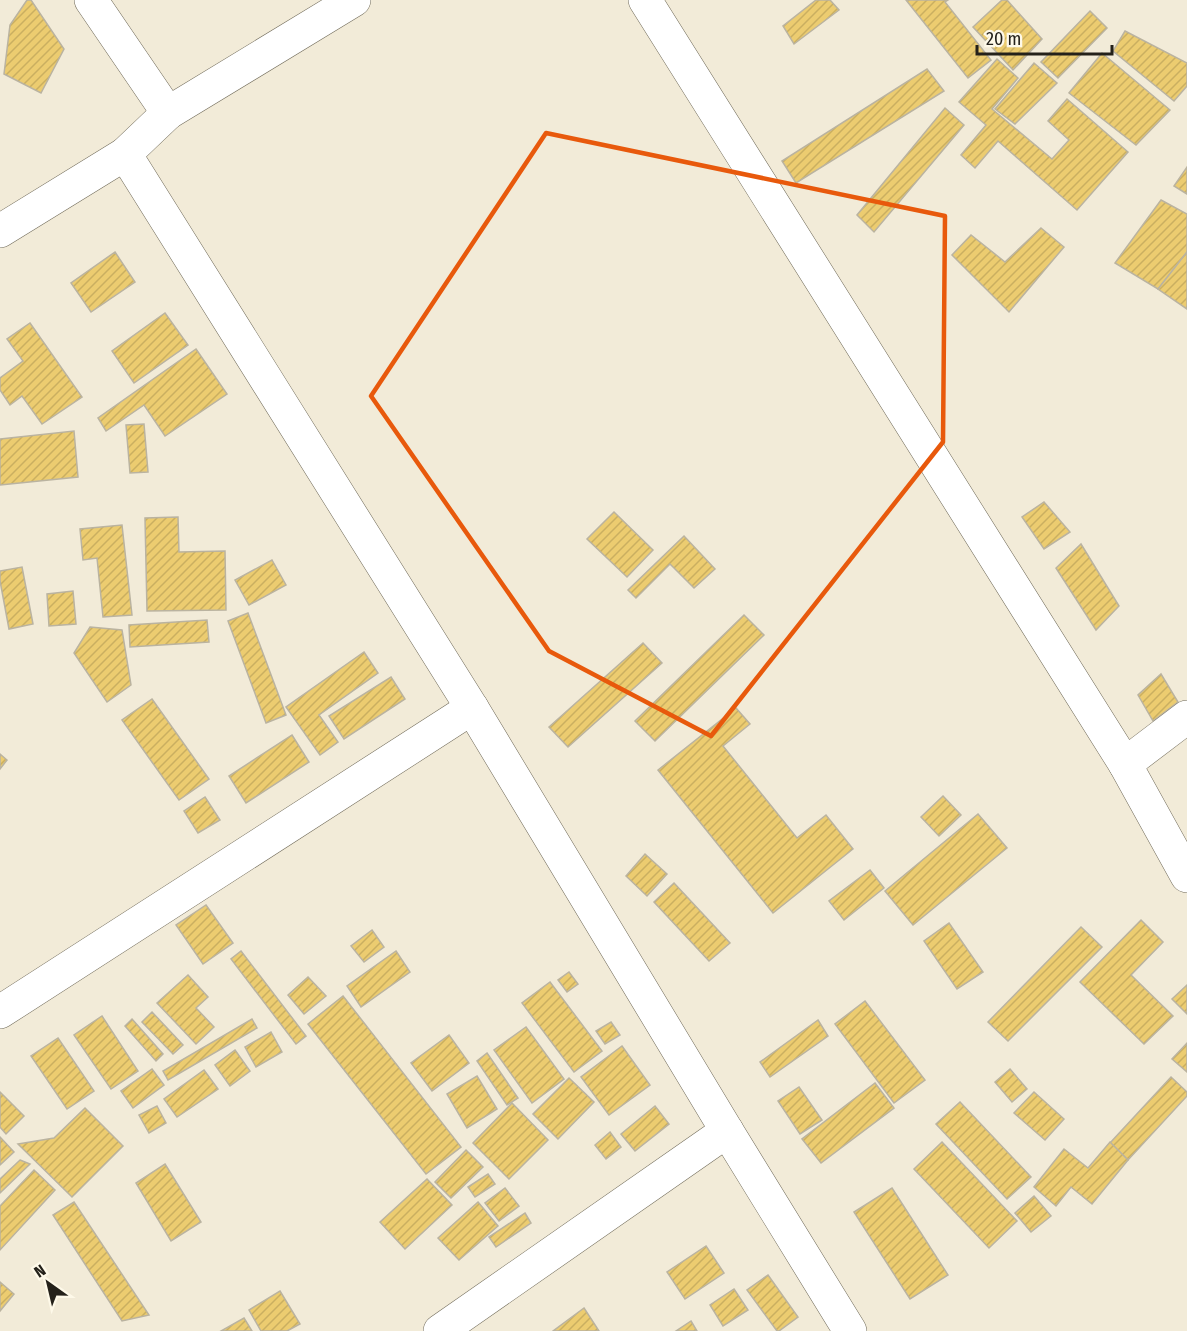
<svg xmlns="http://www.w3.org/2000/svg" width="1187" height="1331" font-family="'Fira Sans Condensed',sans-serif">
	<style>
		.building { fill: url(#building-hatch); stroke: #bab3a0; stroke-width: 1.5 }
		.lines { fill: none; stroke-linecap: round; stroke-linejoin: round }
		.minor-casing { stroke: #706a59; stroke-width: 34 }
		.minor { stroke: #fff; stroke-width: 33 }
		.marked { fill: none; stroke: #e8590c; stroke-width: 4.5; stroke-linejoin: round }
	</style>
	<defs>
		<pattern id="building-hatch" width="6" height="6" patternUnits="userSpaceOnUse" patternTransform="scale(1.5)"><rect width="6" height="6" fill="#eccc70"/><path d="M-1 1l2-2M0 6l6-6M5 7l2-2" fill="none" stroke="#caaf60"/></pattern>
	</defs>
	<rect width="100%" height="100%" fill="#f2ebd8"/>
	<g class="building">
		<polygon points="27,0 31,0 64,49 41,93 4,74 10,25"/>
		<polygon points="816,0 830,0 839,10 794,44 783,26"/>
		<polygon points="906,0 948,0 945,2 991,60 968,78"/>
		<polygon points="1002,0 1007,0 1042,39 1013,70 973,27"/>
		<polygon points="1090,11 1107,28 1058,78 1041,62"/>
		<polygon points="1125,31 1187,63 1187,86 1174,101 1113,51"/>
		<polygon points="1102,53 1170,110 1136,145 1069,93"/>
		<polygon points="997,59 1018,78 992,109 1052,159 1069,140 1048,121 1067,99 1128,152 1077,210 998,141 975,168 961,155 986,125 959,102"/>
		<polygon points="1034,63 1057,83 1015,124 995,109"/>
		<polygon points="927,69 944,91 796,183 782,161"/>
		<polygon points="945,108 964,125 874,232 857,215"/>
		<polygon points="1187,167 1187,194 1174,186"/>
		<polygon points="1161,200 1187,214 1187,252 1158,289 1115,263"/>
		<polygon points="1041,228 1064,247 1009,312 952,255 971,235 1005,262"/>
		<polygon points="115,252 135,282 91,312 71,283"/>
		<polygon points="1187,252 1187,309 1158,289"/>
		<polygon points="165,313 188,345 134,383 112,351"/>
		<polygon points="30,323 82,397 42,424 22,396 10,405 0,390 0,378 23,361 7,339"/>
		<polygon points="196,349 227,394 165,436 144,405 106,431 98,418"/>
		<polygon points="144,424 148,472 130,473 126,425"/>
		<polygon points="74,431 78,477 0,485 0,439"/>
		<polygon points="1044,502 1070,532 1044,549 1022,517"/>
		<polygon points="614,512 653,550 627,577 587,539"/>
		<polygon points="178,517 179,552 225,551 226,610 147,611 145,518"/>
		<polygon points="122,525 132,615 103,617 97,558 83,560 80,529"/>
		<polygon points="684,536 715,569 694,588 670,564 636,598 628,590"/>
		<polygon points="1081,544 1119,606 1096,630 1056,568"/>
		<polygon points="272,560 286,585 249,605 235,580"/>
		<polygon points="22,567 33,624 9,629 0,581 0,571"/>
		<polygon points="73,591 76,624 49,626 47,594"/>
		<polygon points="248,613 286,715 266,723 228,621"/>
		<polygon points="744,615 764,635 655,741 635,721"/>
		<polygon points="207,620 209,642 130,647 129,625"/>
		<polygon points="90,627 122,630 131,685 107,702 74,653"/>
		<polygon points="643,643 662,663 568,747 549,727"/>
		<polygon points="364,652 378,673 319,715 338,742 320,755 286,707"/>
		<polygon points="1161,674 1178,702 1153,721 1138,695"/>
		<polygon points="391,677 405,699 344,739 329,716"/>
		<polygon points="152,699 209,779 179,800 122,720"/>
		<polygon points="736,708 750,724 723,746 797,838 826,815 853,849 773,913 658,770"/>
		<polygon points="292,735 309,762 246,803 229,776"/>
		<polygon points="0,754 7,760 0,769"/>
		<polygon points="943,796 961,815 939,836 921,817"/>
		<polygon points="205,797 220,820 198,833 184,811"/>
		<polygon points="978,814 1007,848 913,925 885,891"/>
		<polygon points="645,854 667,874 647,896 626,876"/>
		<polygon points="870,870 884,888 844,920 829,901"/>
		<polygon points="674,883 730,943 709,961 654,902"/>
		<polygon points="206,905 233,943 203,964 176,925"/>
		<polygon points="1141,920 1163,942 1131,975 1173,1016 1144,1044 1080,982"/>
		<polygon points="949,923 983,972 957,989 924,941"/>
		<polygon points="1081,927 1102,947 1008,1041 988,1022"/>
		<polygon points="372,930 384,947 364,962 351,946"/>
		<polygon points="241,951 306,1036 296,1044 231,959"/>
		<polygon points="396,951 410,972 361,1007 347,986"/>
		<polygon points="569,972 578,984 567,992 558,980"/>
		<polygon points="188,975 208,997 196,1008 214,1027 196,1044 157,1003"/>
		<polygon points="308,977 326,996 304,1014 288,995"/>
		<polygon points="550,982 602,1051 574,1072 522,1003"/>
		<polygon points="1187,985 1187,1014 1172,999"/>
		<polygon points="343,996 461,1147 426,1174 308,1024"/>
		<polygon points="865,1001 925,1080 894,1103 835,1024"/>
		<polygon points="152,1012 183,1045 173,1054 142,1022"/>
		<polygon points="102,1016 138,1071 111,1089 74,1035"/>
		<polygon points="132,1019 163,1054 156,1061 125,1026"/>
		<polygon points="252,1019 257,1028 168,1080 163,1071"/>
		<polygon points="818,1020 828,1036 770,1077 760,1062"/>
		<polygon points="611,1022 620,1035 605,1044 596,1031"/>
		<polygon points="526,1027 564,1079 532,1103 494,1050"/>
		<polygon points="271,1032 282,1052 256,1067 245,1047"/>
		<polygon points="449,1035 469,1063 432,1091 411,1063"/>
		<polygon points="58,1038 94,1091 67,1109 31,1056"/>
		<polygon points="1187,1043 1187,1072 1172,1059"/>
		<polygon points="622,1046 650,1085 609,1115 581,1077"/>
		<polygon points="235,1050 250,1071 230,1086 215,1065"/>
		<polygon points="487,1053 518,1098 507,1105 477,1061"/>
		<polygon points="152,1069 164,1085 133,1108 121,1091"/>
		<polygon points="1010,1069 1027,1089 1012,1102 995,1082"/>
		<polygon points="204,1070 218,1089 177,1117 164,1099"/>
		<polygon points="477,1076 497,1109 467,1128 447,1094"/>
		<polygon points="1171,1077 1187,1092 1187,1096 1128,1160 1110,1143"/>
		<polygon points="569,1078 594,1102 558,1139 533,1114"/>
		<polygon points="875,1083 894,1108 821,1163 802,1139"/>
		<polygon points="799,1087 822,1120 800,1134 778,1101"/>
		<polygon points="0,1092 24,1116 6,1134 0,1127"/>
		<polygon points="1034,1092 1064,1119 1045,1140 1014,1113"/>
		<polygon points="960,1102 1031,1177 1007,1199 936,1124"/>
		<polygon points="512,1103 548,1140 509,1179 473,1143"/>
		<polygon points="157,1106 166,1123 149,1133 139,1115"/>
		<polygon points="655,1106 669,1124 635,1151 621,1134"/>
		<polygon points="85,1108 123,1146 72,1197 18,1144 54,1138"/>
		<polygon points="610,1132 621,1147 606,1159 595,1145"/>
		<polygon points="0,1137 14,1152 0,1165"/>
		<polygon points="942,1142 1017,1221 989,1248 914,1169"/>
		<polygon points="1110,1142 1128,1160 1092,1204 1071,1187 1056,1206 1034,1187 1064,1149 1088,1168"/>
		<polygon points="466,1150 483,1167 451,1198 435,1182"/>
		<polygon points="20,1160 30,1164 0,1193 0,1179"/>
		<polygon points="165,1164 201,1222 171,1241 136,1183"/>
		<polygon points="34,1170 55,1190 0,1250 0,1206"/>
		<polygon points="488,1174 495,1184 475,1197 468,1187"/>
		<polygon points="427,1179 452,1205 405,1249 380,1222"/>
		<polygon points="505,1188 519,1206 499,1221 485,1203"/>
		<polygon points="892,1188 948,1275 910,1299 854,1212"/>
		<polygon points="1034,1196 1051,1216 1031,1232 1015,1213"/>
		<polygon points="74,1202 149,1315 122,1321 53,1215"/>
		<polygon points="478,1202 498,1226 459,1260 438,1238"/>
		<polygon points="525,1213 531,1223 496,1247 489,1237"/>
		<polygon points="706,1246 724,1273 685,1299 667,1272"/>
		<polygon points="768,1275 798,1317 779,1331 777,1331 747,1290"/>
		<polygon points="0,1282 14,1294 0,1311"/>
		<polygon points="734,1289 748,1310 723,1326 710,1305"/>
		<polygon points="280,1291 300,1324 287,1331 261,1331 249,1310"/>
		<polygon points="584,1308 599,1331 553,1331"/>
		<polygon points="244,1318 252,1331 221,1331"/>
		<polygon points="691,1321 697,1331 676,1331"/>
	</g>
	<g class="lines">
		<defs>
			<g id="minor">
				<polyline points="91,0 168,113"/>
				<polyline points="645,0 1125,764 1187,876"/>
				<polyline points="125,154 472,708 727,1131 850,1331"/>
				<polyline points="0,231 125,154 168,113 354,0"/>
				<polyline points="1125,764 1187,717"/>
				<polyline points="0,1012 472,708"/>
				<polyline points="440,1331 727,1131"/>
			</g>
		</defs>
		<use href="#minor" class="minor-casing"/>
		<use href="#minor" class="minor"/>
	</g>
	<path class="marked" d="M 546,133 L 945,216 L 943,442 L 711,736 L 549,651 L 371,396 Z"/>
	<g transform="translate(48 1283) rotate(326)" stroke="#fef9e9" stroke-width="4.5" paint-order="stroke">
	<path d="M0-4.5L10 22L0 15L-10 22Z" fill="#24211a"/>
	<text y="-9" font-size="16" font-weight="bold" text-anchor="middle" fill="#24211a">N</text>
	</g>
	<path d="M977 45v9h135v-9" fill="none" stroke="#24211a" stroke-width="3"/>
	<text x="986" y="45" font-size="18" fill="#24211a" stroke="#fef9e9" stroke-width="4.5" paint-order="stroke">20 m</text>
</svg>
